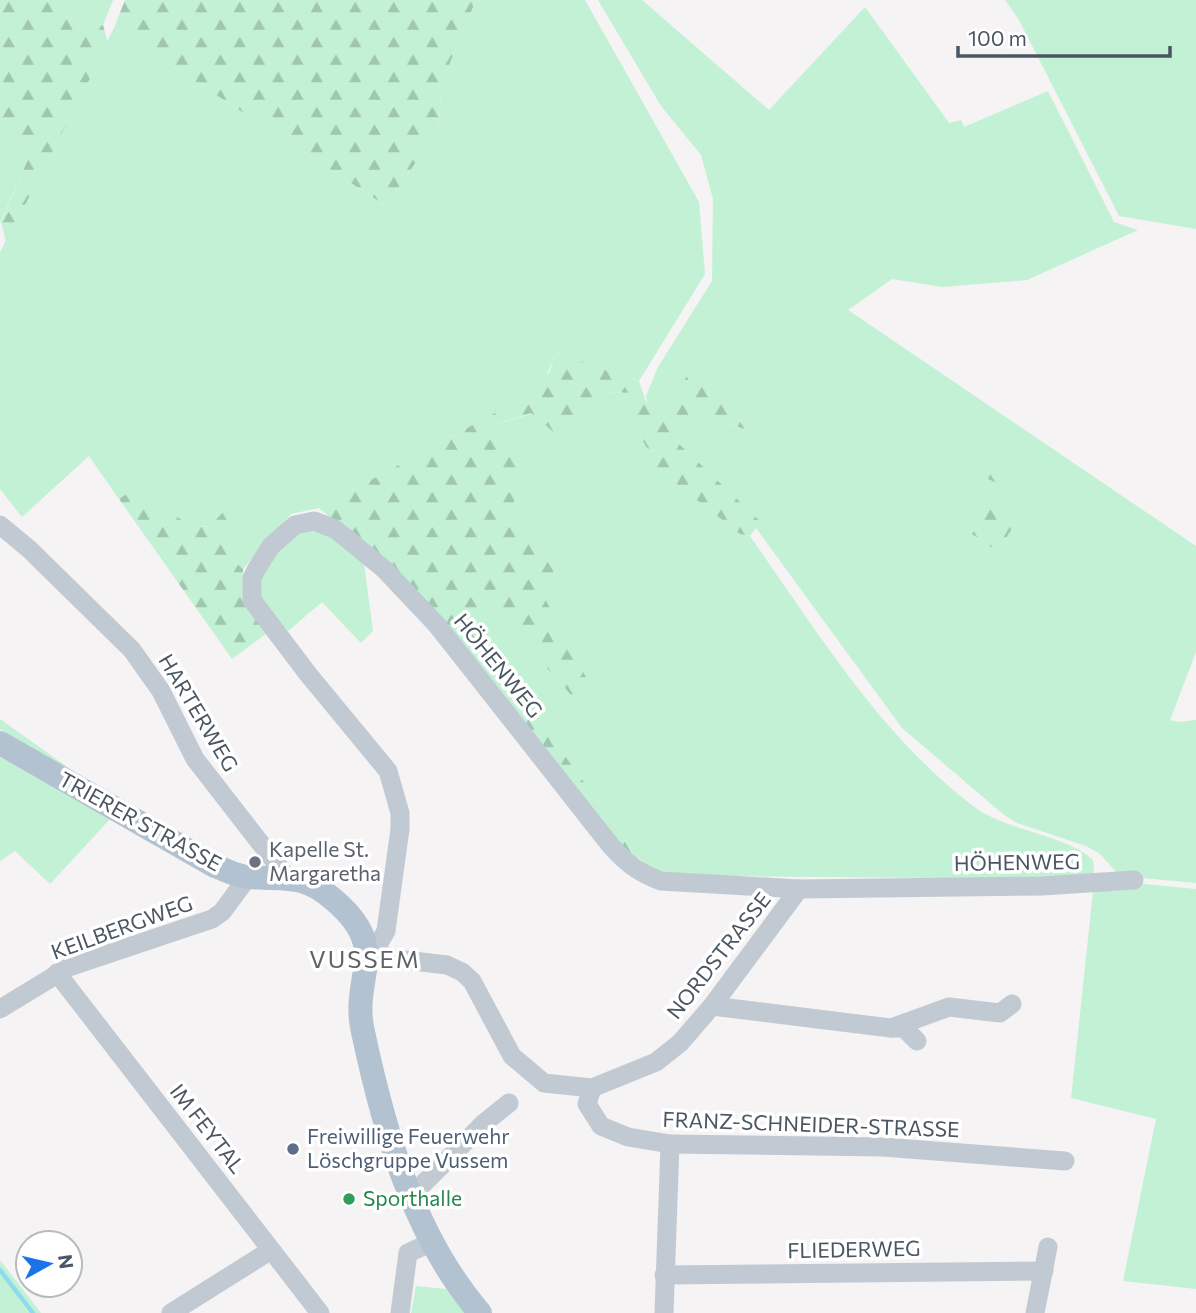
<svg xmlns="http://www.w3.org/2000/svg" width="1196" height="1313" font-family="Commissioner,sans-serif">
	<style>
		.grass { fill: #c3f1d5 }
		.forest { fill: url(#forest-firs) }
		.lines { fill: none; stroke-linecap: round; stroke-linejoin: round }
		.stream { stroke: #90daee; stroke-width: 4.5 }
		.minor { stroke: #c1cad2; stroke-width: 19 }
		.major { stroke: #b3c2d1; stroke-width: 24 }
		.worship-dot { fill: #6b7280; stroke: #fff; stroke-width: 2.5 }
		.service-dot { fill: #5c6f8a; stroke: #fff; stroke-width: 2.5 }
		.leisure-dot { fill: #2e9e5b; stroke: #fff; stroke-width: 2.5 }
		.labels { text-anchor: middle; stroke-width: 7; stroke-linejoin: round; paint-order: stroke }
		.street-label { font-size: 21px; fill: #4a5661; stroke: #fff }
		.worship-label { font-size: 21px; fill: #5b616d; stroke: #fff; text-anchor: start }
		.service-label { font-size: 21px; fill: #4e5e75; stroke: #fff; text-anchor: start }
		.leisure-label { font-size: 21px; fill: #27864d; stroke: #fff; text-anchor: start }
		.quarter-label { font-size: 24px; letter-spacing: 2px; fill: #5f6368; stroke: #fff }
	</style>
	<defs>
		<pattern id="forest-firs" width="22" height="20" patternUnits="userSpaceOnUse" patternTransform="scale(1.75)"><rect width="22" height="20" fill="#c3f1d5"/><path d="M5 1l3.5 6h-7zM16 11l3.5 6h-7z" fill="#a0c6b0"/></pattern>
	</defs>
	<rect width="100%" height="100%" fill="#f5f3f3"/>
	<g class="grass">
		<polygon points="46,0 113,0 103,25 83,30"/>
		<polygon points="476,0 585,0 699,202 705,274 639,381 556,353 541,388 319,508 291,514 243,569 227,554 237,524 224,511 210,526 191,527 137,487 119,499 89,456 22,517 0,489 0,252 114,28 386,206 438,130 442,82"/>
		<polygon points="598,0 642,0 769,110 865,7 949,123 961,120 964,127 1048,91 1114,222 1138,230 1027,280 942,287 892,279 848,310 1196,546 1196,652 1170,720 1178,722 1196,720 1196,883 1120,876 1099,853 1086,846 1017,823 1003,814 902,728 756,528 760,522 677,442 709,414 742,429 751,419 671,402 647,405 646,396 658,367 712,281 713,199 701,155 661,106"/>
		<polygon points="1005,0 1196,0 1196,229 1119,216 1019,20"/>
		<polygon points="0,130 32,150 0,223"/>
		<path d="M 603,392 L 635,393 L 636,426 L 646,447 L 655,452 L 655,466 L 740,534 L 750,536 C 817,631 879,734 973,806 C 1005,831 1068,835 1093,860 L 1094,874 L 1032,879 L 704,876 L 654,871 L 639,858 L 515,687 L 484,622 L 490,603 L 571,695 L 539,589 L 556,573 L 513,506 L 523,472 L 494,425 Z"/>
		<polygon points="297,529 329,533 364,563 373,631 361,643 322,602 288,631 257,597 257,575"/>
		<polygon points="0,719 97,788 0,729"/>
		<polygon points="0,757 110,819 50,884 15,851 0,861"/>
		<polygon points="1134,883 1196,889 1196,1289 1123,1281 1156,1119 1071,1098 1093,892"/>
		<polygon points="0,1260 41,1313 0,1313"/>
		<polygon points="416,1286 447,1289 466,1313 411,1313"/>
	</g>
	<g class="forest">
		<polygon points="0,0 46,0 83,30 103,25 108,43 6,242 1,222 32,150 0,130"/>
		<polygon points="125,0 476,0 442,82 438,130 386,206 114,28"/>
		<polygon points="556,353 639,381 647,405 671,402 687,376 751,419 743,429 709,414 677,442 761,522 750,536 740,534 654,466 655,452 646,447 636,426 634,393 603,392 593,420 556,434 531,413 494,425 523,472 513,506 556,573 540,589 591,687 571,695 490,604 484,622 515,687 639,858 630,858 410,585 319,508 541,388 539,378 549,373"/>
		<polygon points="988,456 1008,470 999,484 975,473"/>
		<polygon points="137,487 191,527 210,526 225,510 237,524 227,554 243,569 243,602 267,633 232,659 119,499"/>
		<polygon points="989,509 1014,526 997,551 972,534"/>
	</g>
	<g class="lines">
		<polyline class="stream" points="0,1270 33,1313"/>
		<g class="minor">
			<polyline points="0,525 29,549 132,650 161,691 195,759 286,876"/>
			<polyline points="367,950 396,959 447,965 462,972 472,981 512,1056 544,1083 592,1088 656,1062 680,1043 712,1006 799,889"/>
			<path d="M 375,950 L 386,931 L 400,829 L 400,813 L 388,771 L 308,674 L 252,600 L 252,578 L 256,570 L 271,546 L 295,525 L 314,521 L 335,529 L 384,569 L 437,625 L 611,846 C 626,863 639,873 661,881 L 799,889 L 1042,886 L 1134,880"/>
			<polyline points="57,973 320,1313"/>
			<polyline points="712,1006 891,1028 949,1007 1000,1013 1012,1004"/>
			<polyline points="0,1009 69,967 212,919 222,912 248,877"/>
			<polyline points="891,1028 904,1028 917,1041"/>
			<polyline points="592,1088 587,1104 601,1126 628,1137 670,1144 883,1147 1065,1161"/>
			<polyline points="409,1192 418,1189 483,1124 509,1103"/>
			<polyline points="664,1275 1044,1271"/>
			<polyline points="171,1313 271,1250"/>
			<polyline points="400,1313 408,1253 430,1243"/>
			<polyline points="664,1313 670,1144"/>
			<polyline points="1035,1313 1048,1247"/>
		</g>
		<path class="major" d="M 0,743 L 215,866 C 226,870 238,877 250,877 C 286,880 303,873 334,900 C 393,950 350,976 363,1032 C 384,1130 413,1235 480,1313"/>
	</g>
	<circle class="worship-dot" cx="255" cy="862" r="7"/>
	<circle class="service-dot" cx="293" cy="1149" r="7"/>
	<circle class="leisure-dot" cx="349" cy="1199" r="7"/>
	<g class="labels">
		<g class="street-label">
			<text transform="translate(498 666) rotate(51)" y="7">HÖHENWEG</text>
			<text transform="translate(198 713) rotate(59)" y="7">HARTERWEG</text>
			<text transform="translate(140 822) rotate(29)" y="7">TRIERER STRASSE</text>
			<text transform="translate(1017 863) rotate(-1)" y="7">HÖHENWEG</text>
			<text transform="translate(122 928) rotate(-20)" y="7">KEILBERGWEG</text>
			<text transform="translate(719 956) rotate(-52)" y="7">NORDSTRASSE</text>
			<text transform="translate(811 1125) rotate(2)" y="7">FRANZ-SCHNEIDER-STRASSE</text>
			<text transform="translate(207 1129) rotate(52)" y="7">IM FEYTAL</text>
			<text transform="translate(854 1250) rotate(-1)" y="7">FLIEDERWEG</text>
		</g>
		<g class="worship-label">
			<text x="269" y="857">Kapelle St.<tspan x="269" dy="24">Margaretha</tspan></text>
		</g>
		<g class="service-label">
			<text x="307" y="1144">Freiwillige Feuerwehr<tspan x="307" dy="24">Löschgruppe Vussem</tspan></text>
		</g>
		<g class="leisure-label">
			<text x="363" y="1206">Sporthalle</text>
		</g>
		<g class="quarter-label">
			<text x="365" y="968">VUSSEM</text>
		</g>
	</g>
	<g transform="translate(49 1264) rotate(82)"><circle r="33" fill="#ffffff" stroke="#b7bbc0" stroke-width="2"/>
	<path d="M0-5L12 26L0 18L-12 26Z" fill="#1a73e8"/>
	<text y="-10" font-size="19" font-weight="bold" text-anchor="middle" fill="#4a5661">N</text>
	</g>
	<path d="M958 46v10h212v-10" fill="none" stroke="#4a5661" stroke-width="3.5"/>
	<text x="968" y="46" font-size="21" fill="#4a5661" stroke="#ffffff" stroke-width="5" paint-order="stroke">100 m</text>
</svg>
